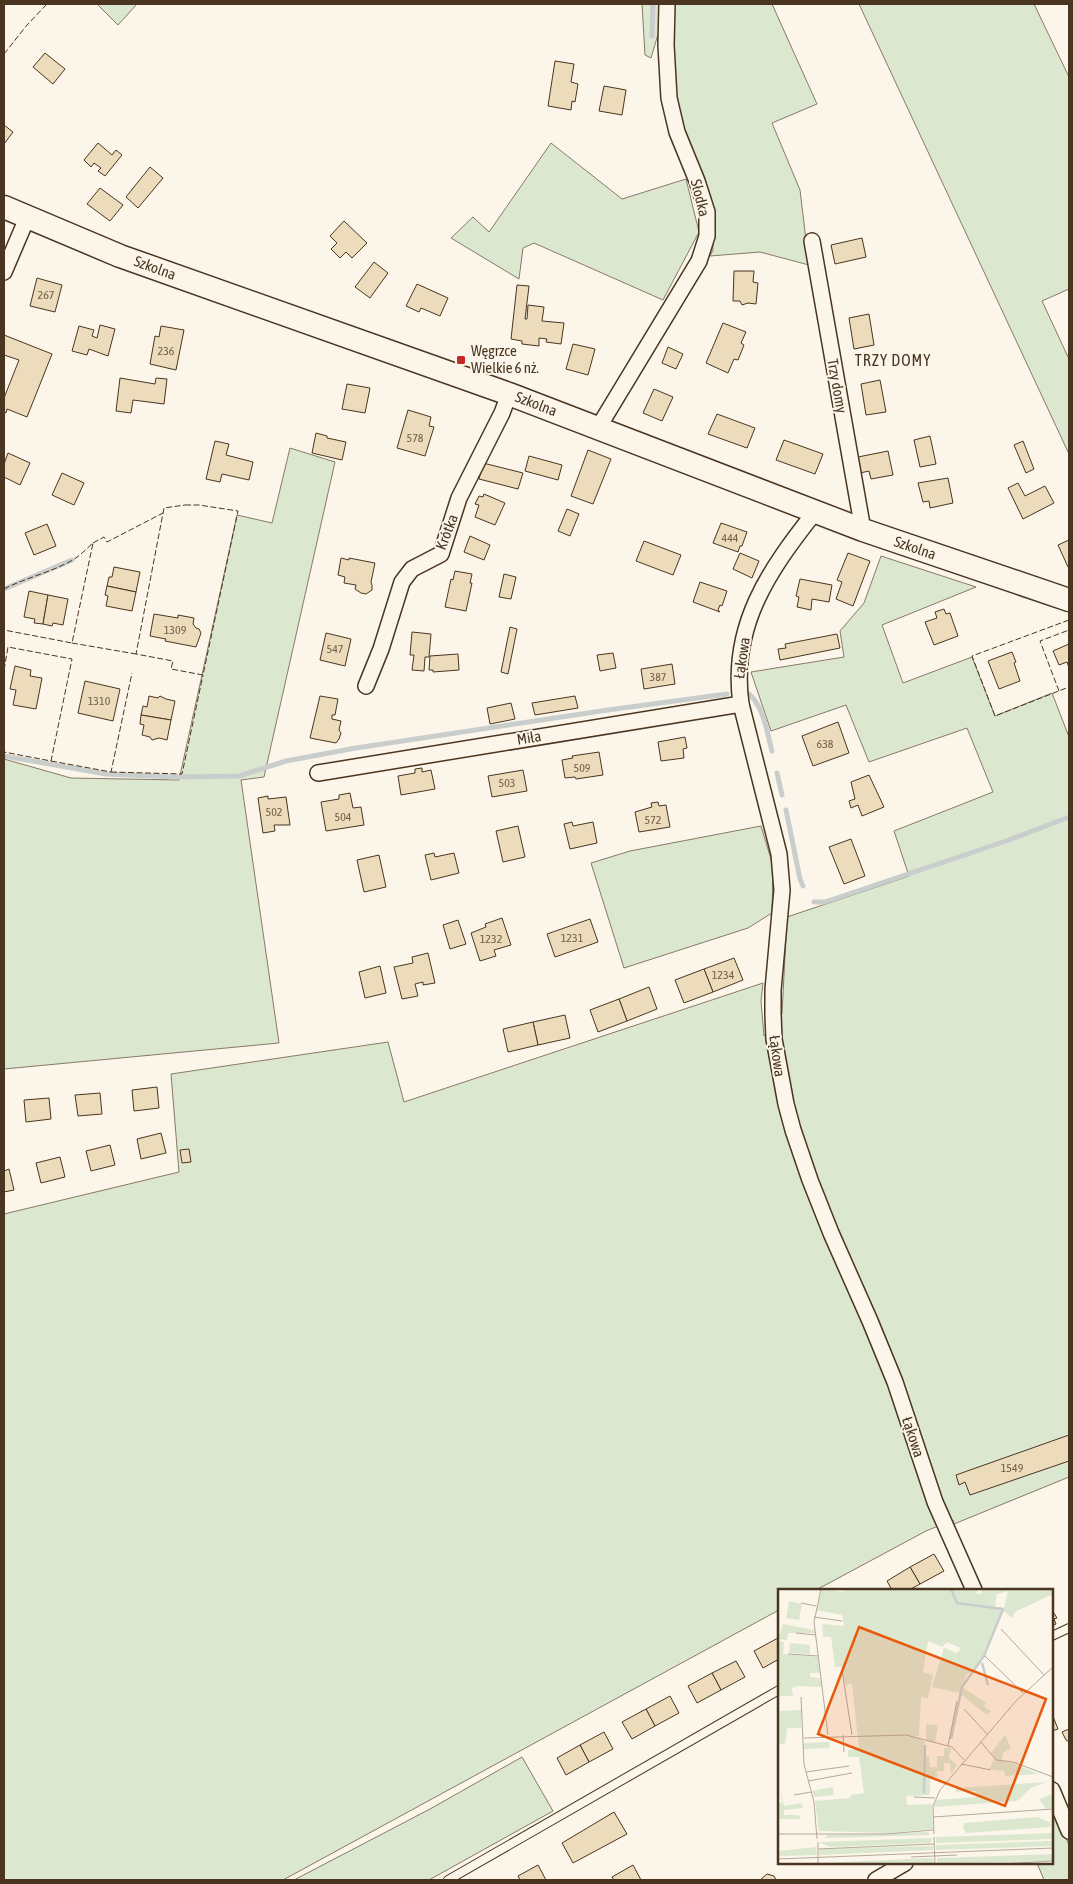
<svg xmlns="http://www.w3.org/2000/svg" width="1073" height="1884" font-family="'Asap Condensed',sans-serif">
	<style>
		.green { fill: #dce7d0; stroke: #887966 }
		.lines { fill: none; stroke-linecap: round; stroke-linejoin: round }
		.stream { stroke: #c9cecd; stroke-width: 5 }
		.building { fill: #ecdcbc; stroke: #4a3520 }
		.lane-casing { stroke: #4a3520; stroke-width: 10 }
		.street-casing { stroke: #4a3520; stroke-width: 18 }
		.secondary-casing { stroke: #4a3520; stroke-width: 25 }
		.lane { stroke: #fbf6e9; stroke-width: 8 }
		.street { stroke: #fbf6e9; stroke-width: 15 }
		.secondary { stroke: #fbf6e9; stroke-width: 22 }
		.fence { stroke: #4a3520; stroke-width: 1; stroke-dasharray: 6 2.5; stroke-linecap: butt }
		.poi-dot { fill: #c62828; stroke: #fbf6e9; stroke-width: 2 }
		.labels { text-anchor: middle; stroke-width: 4; stroke-linejoin: round; paint-order: stroke }
		.number-label { font-size: 12px; fill: #725f47 }
		.street-label { font-size: 15px; fill: #4a3520; stroke: #fbf6e9 }
		.poi-label { font-size: 15px; fill: #4a3520; stroke: #fbf6e9; text-anchor: start }
		.neighbourhood-label { font-size: 16px; letter-spacing: 1px; fill: #4a3520; stroke: #fbf6e9 }
		.inset-river { fill: none; stroke: #c9cecd; stroke-width: 2.5 }
		.inset-road { fill: none; stroke: #b4a999; stroke-width: 1 }
		.view { fill: #e8590c; fill-opacity: 0.15; stroke: #e8590c; stroke-width: 2.5 }
		.inset-edge { fill: none; stroke: #4a3520; stroke-width: 2.5 }
	</style>
	<rect width="100%" height="100%" fill="#fbf6e9"/>
	<g class="green">
		<polygon points="97,4 137,4 118,25"/>
		<polygon points="642,4 660,4 659,31 651,58 645,55"/>
		<polygon points="673,4 772,4 817,104 772,123 800,190 809,265 760,252 710,256 713,250 710,195 681,129 670,72"/>
		<polygon points="859,4 1034,4 1069,77 1069,289 1042,301 1069,359 1069,454"/>
		<polygon points="551,143 622,199 686,179 699,232 663,300 534,243 523,248 519,279 451,238 473,217 489,232"/>
		<polygon points="290,448 335,462 264,777 241,780 279,1043 4,1069 4,759 71,778 179,780 237,515 272,523"/>
		<polygon points="881,556 976,587 882,625 903,683 972,657 995,716 1052,693 1069,737 1069,1477 954,1524 953,1520 926,1531 816,1590 779,1590 779,1610 283,1880 4,1880 4,1214 179,1172 171,1074 388,1042 404,1102 763,983 761,1001 764,1036 782,1014 787,917 909,876 894,831 993,792 967,728 869,762 846,705 771,731 751,672 844,657 840,631 864,603"/>
		<polygon points="761,826 773,866 772,913 748,928 624,968 591,863 630,851"/>
		<polygon points="522,1757 553,1811 429,1880 294,1880 430,1809"/>
		<polygon points="1052,1803 1069,1845 1069,1880 1044,1880 1037,1863 1052,1863"/>
	</g>
	<g class="lines">
		<g class="stream">
			<polyline points="652,36 653,4"/>
			<polyline points="4,589 72,560"/>
			<path d="M 749,694 C 764,707 767,733 772,751"/>
			<polyline points="4,756 106,774 175,777 239,776 286,761 356,748 608,710 727,694"/>
			<polyline points="777,773 782,795"/>
			<polyline points="786,810 800,879 803,886"/>
			<polyline points="814,902 825,902 1009,840 1069,817"/>
		</g>
	</g>
	<g class="building">
		<polygon points="45,53 65,69 53,84 33,67"/>
		<polygon points="555,61 574,64 571,82 578,84 575,102 572,101 571,110 548,106"/>
		<polygon points="604,86 626,90 622,115 599,111"/>
		<polygon points="4,125 13,132 4,144"/>
		<polygon points="98,143 112,155 116,150 122,155 105,176 98,171 101,168 94,163 91,167 84,160"/>
		<polygon points="150,167 163,178 138,208 126,197"/>
		<polygon points="100,188 123,205 110,221 87,204"/>
		<polygon points="344,221 367,243 352,258 346,252 340,258 331,249 337,243 330,236"/>
		<polygon points="862,238 866,257 835,264 831,245"/>
		<polygon points="374,262 388,273 370,298 355,287"/>
		<polygon points="734,271 754,271 753,282 758,283 756,304 748,303 742,305 740,301 733,301"/>
		<polygon points="37,278 62,285 55,312 30,306"/>
		<polygon points="417,284 448,298 440,316 421,308 419,312 406,306"/>
		<polygon points="517,285 529,286 525,319 527,319 528,305 544,307 542,321 564,323 561,344 546,342 547,339 539,338 539,346 522,344 522,341 511,339"/>
		<polygon points="869,314 874,345 854,349 849,318"/>
		<polygon points="723,323 746,332 741,343 744,345 738,360 734,359 728,373 706,363"/>
		<polygon points="100,325 115,329 108,356 89,349 87,355 72,351 79,326 94,330 92,336 97,338"/>
		<polygon points="161,326 184,330 176,370 150,364 155,336 159,337"/>
		<polygon points="4,335 52,354 27,417 7,409 6,413 4,412 4,398 19,360 4,355"/>
		<polygon points="573,344 595,349 588,375 566,369"/>
		<polygon points="668,347 683,354 676,369 662,363"/>
		<polygon points="120,378 155,384 156,378 167,379 164,404 133,400 131,413 116,411"/>
		<polygon points="880,380 886,412 866,415 861,384"/>
		<polygon points="347,384 370,388 365,413 342,409"/>
		<polygon points="654,389 673,397 662,421 643,413"/>
		<polygon points="408,410 431,417 429,426 434,427 425,456 397,448"/>
		<polygon points="717,414 755,428 747,448 708,434"/>
		<polygon points="316,433 327,436 327,438 346,442 342,460 312,453"/>
		<polygon points="930,436 936,464 920,467 914,440"/>
		<polygon points="784,440 823,454 815,474 776,460"/>
		<polygon points="215,441 229,444 226,455 253,462 249,480 222,474 220,482 206,479"/>
		<polygon points="1023,441 1034,469 1026,473 1014,445"/>
		<polygon points="588,450 611,459 593,504 571,496"/>
		<polygon points="888,451 893,475 871,479 869,471 860,473 858,457"/>
		<polygon points="8,453 30,463 20,485 4,477 4,464"/>
		<polygon points="529,456 562,465 558,480 525,471"/>
		<polygon points="483,463 523,473 518,489 479,479"/>
		<polygon points="62,473 84,483 74,505 52,495"/>
		<polygon points="948,478 953,503 930,508 929,501 923,502 918,483"/>
		<polygon points="1018,483 1025,496 1045,486 1054,503 1023,519 1008,488"/>
		<polygon points="484,494 505,503 495,525 475,517 479,505 475,504 479,496 483,497"/>
		<polygon points="567,509 579,514 570,536 558,531"/>
		<polygon points="721,523 747,532 742,546 740,546 738,552 713,543"/>
		<polygon points="47,524 56,546 34,555 25,533"/>
		<polygon points="470,536 490,545 484,560 464,552"/>
		<polygon points="1069,540 1069,566 1068,567 1058,545"/>
		<polygon points="644,541 681,555 673,575 636,561"/>
		<polygon points="740,553 759,561 752,578 733,569"/>
		<polygon points="848,553 870,561 853,606 836,599 842,582 837,580"/>
		<polygon points="341,558 349,560 349,558 375,563 371,582 372,585 372,590 366,594 361,593 355,589 356,585 344,583 345,577 338,575"/>
		<polygon points="114,567 140,572 136,592 107,586 109,577 112,577"/>
		<polygon points="455,571 472,574 470,583 472,583 466,611 445,607 451,579 453,580"/>
		<polygon points="504,574 516,577 511,599 499,597"/>
		<polygon points="800,579 832,585 829,602 812,599 811,610 797,607 799,597 796,596"/>
		<polygon points="700,582 727,591 722,606 720,605 718,610 720,612 693,602"/>
		<polygon points="107,586 136,592 132,611 106,606 108,596 105,595"/>
		<polygon points="29,591 48,595 43,624 34,623 35,619 24,617"/>
		<polygon points="48,595 68,599 63,625 53,623 52,626 43,624"/>
		<polygon points="944,609 946,614 950,613 958,636 934,645 925,622 937,618 935,612"/>
		<polygon points="154,614 178,618 178,615 194,618 193,624 196,628 199,629 201,633 196,647 165,641 166,639 150,636"/>
		<polygon points="510,627 517,629 508,674 501,672"/>
		<polygon points="412,632 431,634 429,657 425,657 424,671 412,670 414,655 410,655"/>
		<polygon points="326,633 351,639 345,666 320,660"/>
		<polygon points="837,634 840,648 780,660 778,649 786,648 785,644"/>
		<polygon points="1069,644 1069,668 1067,662 1059,665 1053,651"/>
		<polygon points="1012,652 1016,662 1014,663 1020,681 999,689 988,661"/>
		<polygon points="613,653 616,668 600,671 597,655"/>
		<polygon points="458,654 459,670 433,672 433,670 429,670 430,656"/>
		<polygon points="672,664 675,684 644,689 641,669"/>
		<polygon points="15,666 31,670 30,676 42,678 36,709 13,705 16,690 10,689"/>
		<polygon points="85,681 120,689 113,721 78,713"/>
		<polygon points="149,696 158,698 160,696 166,699 175,701 171,720 141,715 143,706 147,707"/>
		<polygon points="320,696 338,699 335,715 332,715 332,719 341,721 339,730 341,733 339,739 336,743 310,738"/>
		<polygon points="575,696 578,708 535,715 532,703"/>
		<polygon points="511,703 515,719 490,724 487,708"/>
		<polygon points="141,715 171,720 167,740 159,738 152,740 150,737 142,735 144,725 140,724"/>
		<polygon points="838,722 849,753 813,766 802,736"/>
		<polygon points="685,737 687,748 683,749 684,758 661,761 658,742"/>
		<polygon points="599,752 603,775 576,779 575,777 565,778 562,760 573,758 572,756"/>
		<polygon points="422,768 422,772 431,770 435,789 401,795 398,776 415,773 415,769"/>
		<polygon points="523,770 527,791 492,797 488,776"/>
		<polygon points="869,775 884,807 862,816 858,805 851,808 849,801 855,799 851,782"/>
		<polygon points="350,793 353,808 361,807 364,825 326,831 321,802 339,799 339,795"/>
		<polygon points="268,796 268,799 286,797 290,825 274,825 275,831 263,833 258,798"/>
		<polygon points="658,802 659,806 666,805 670,827 639,832 635,812 652,807 651,803"/>
		<polygon points="572,822 573,826 593,822 597,843 570,849 564,824"/>
		<polygon points="518,826 525,857 503,862 496,831"/>
		<polygon points="851,839 865,876 844,884 829,847"/>
		<polygon points="434,853 435,857 454,853 459,873 431,880 425,855"/>
		<polygon points="379,855 386,887 364,892 357,860"/>
		<polygon points="502,918 511,945 494,950 496,956 480,961 471,933 486,927 485,924"/>
		<polygon points="590,919 598,942 555,957 547,934"/>
		<polygon points="458,920 466,944 450,949 443,925"/>
		<polygon points="428,953 435,983 423,985 423,982 415,984 418,996 402,999 394,967 413,963 412,957"/>
		<polygon points="734,958 743,980 713,992 704,969"/>
		<polygon points="380,966 386,993 365,998 359,972"/>
		<polygon points="704,969 713,992 684,1003 675,980"/>
		<polygon points="649,987 657,1009 627,1021 619,999"/>
		<polygon points="619,999 627,1021 598,1032 590,1010"/>
		<polygon points="565,1015 570,1038 538,1045 533,1022"/>
		<polygon points="533,1022 538,1045 508,1052 503,1029"/>
		<polygon points="157,1087 159,1108 134,1111 132,1090"/>
		<polygon points="100,1093 102,1114 78,1116 75,1095"/>
		<polygon points="49,1098 51,1119 26,1122 24,1100"/>
		<polygon points="161,1133 166,1153 141,1159 137,1139"/>
		<polygon points="110,1145 115,1165 91,1171 86,1151"/>
		<polygon points="189,1149 191,1162 182,1163 180,1150"/>
		<polygon points="60,1157 65,1177 41,1183 36,1163"/>
		<polygon points="9,1169 14,1190 4,1192 4,1171"/>
		<polygon points="1069,1435 1069,1461 970,1495 965,1482 959,1485 956,1475"/>
		<polygon points="934,1554 944,1571 920,1584 910,1567"/>
		<polygon points="910,1567 920,1584 909,1590 892,1590 887,1581"/>
		<polygon points="1052,1610 1057,1618 1054,1619 1056,1624 1052,1626"/>
		<polygon points="778,1638 779,1659 763,1668 754,1651"/>
		<polygon points="736,1661 745,1677 721,1690 712,1673"/>
		<polygon points="712,1673 721,1690 697,1703 688,1686"/>
		<polygon points="670,1696 679,1713 655,1726 646,1709"/>
		<polygon points="646,1709 655,1726 632,1739 622,1722"/>
		<polygon points="1052,1714 1058,1729 1052,1731"/>
		<polygon points="1069,1729 1069,1742 1066,1740 1062,1732"/>
		<polygon points="604,1732 613,1749 589,1762 580,1745"/>
		<polygon points="580,1745 589,1762 566,1775 557,1758"/>
		<polygon points="614,1812 627,1834 573,1863 562,1843"/>
		<polygon points="538,1865 546,1880 520,1880 518,1876"/>
		<polygon points="633,1865 641,1880 614,1880 612,1877"/>
		<polygon points="767,1874 774,1876 776,1880 760,1880"/>
	</g>
	<g class="lines">
		<defs>
			<g id="lane">
				<polyline points="1052,1636 1069,1628"/>
				<polyline points="448,1880 779,1690"/>
			</g>
			<g id="street">
				<polyline points="812,241 863,530"/>
				<polyline points="4,272 27,218"/>
				<polyline points="598,428 699,261 707,236 707,212 697,181 677,132 669,98 666,45 667,4"/>
				<path d="M 815,512 C 769,570 730,626 741,704 L 779,854 L 782,890 L 773,990 L 773,1014 L 774,1039 L 786,1104 L 793,1130 L 810,1180 L 831,1233 L 870,1321 L 895,1382 L 935,1502 L 974,1590"/>
				<polyline points="366,686 381,649 402,582 412,569 441,554 459,498 502,413 509,394"/>
				<polyline points="318,773 741,704"/>
				<polyline points="1052,1790 1069,1831"/>
				<polyline points="876,1880 905,1863"/>
			</g>
			<polyline id="secondary" points="4,207 120,256 509,394 863,530 1069,600"/>
		</defs>
		<use href="#lane" class="lane-casing"/>
		<use href="#street" class="street-casing"/>
		<use href="#secondary" class="secondary-casing"/>
		<use href="#lane" class="lane"/>
		<use href="#street" class="street"/>
		<use href="#secondary" class="secondary"/>
		<g class="fence">
			<polyline points="4,54 27,25 47,4"/>
			<polygon points="185,505 199,505 238,511 203,675 171,669 173,661 136,654 164,508"/>
			<polyline points="93,543 104,537 107,542 163,513"/>
			<path d="M 4,589 C 25,578 49,573 71,561 C 79,557 86,549 93,543 L 72,643 L 4,630"/>
			<polyline points="1069,620 972,656 995,716 1069,687"/>
			<polyline points="72,643 136,654"/>
			<polyline points="4,670 8,647 72,659 51,761 4,752"/>
			<polyline points="1059,691 1040,641 1069,630"/>
			<polyline points="51,761 111,772 132,673"/>
			<polyline points="111,772 182,774 203,675"/>
		</g>
	</g>
	<rect class="poi-dot" x="456" y="355" width="10" height="10" rx="2.5"/>
	<g class="labels">
		<g class="number-label">
			<text x="46" y="299">267</text>
			<text x="166" y="355">236</text>
			<text x="415" y="442">578</text>
			<text x="730" y="542">444</text>
			<text x="175" y="634">1309</text>
			<text x="335" y="653">547</text>
			<text x="658" y="681">387</text>
			<text x="99" y="705">1310</text>
			<text x="825" y="748">638</text>
			<text x="582" y="772">509</text>
			<text x="507" y="787">503</text>
			<text x="274" y="816">502</text>
			<text x="343" y="821">504</text>
			<text x="653" y="824">572</text>
			<text x="572" y="942">1231</text>
			<text x="491" y="943">1232</text>
			<text x="723" y="979">1234</text>
			<text x="1012" y="1472">1549</text>
		</g>
		<g class="street-label">
			<text transform="translate(700 198) rotate(76)" y="5">Słodka</text>
			<text transform="translate(155 268) rotate(20)" y="5">Szkolna</text>
			<text transform="translate(837 386) rotate(80)" y="5">Trzy domy</text>
			<text transform="translate(536 404) rotate(21)" y="5">Szkolna</text>
			<text transform="translate(447 532) rotate(-69)" y="5">Krótka</text>
			<text transform="translate(915 548) rotate(19)" y="5">Szkolna</text>
			<text transform="translate(742 658) rotate(-82)" y="5">Łąkowa</text>
			<text transform="translate(529 738) rotate(-9)" y="5">Miła</text>
			<text transform="translate(777 1056) rotate(82)" y="5">Łąkowa</text>
			<text transform="translate(913 1437) rotate(72)" y="5">Łąkowa</text>
		</g>
		<g class="poi-label">
			<text x="471" y="356">Węgrzce<tspan x="471" dy="17">Wielkie 6 nż.</tspan></text>
		</g>
		<g class="neighbourhood-label">
			<text x="893" y="366">TRZY DOMY</text>
		</g>
	</g>
	<g transform="translate(778 1589)">
		<rect width="275" height="275" fill="#fbf6e9"/>
		<path d="M 44,0 L 65,3 L 66,0 L 200,0 L 198,4 L 202,6 L 205,0 L 275,0 L 275,5 L 237,23 L 234,29 L 226,22 L 202,73 L 188,87 L 184,98 L 208,114 L 206,117 L 213,122 L 209,126 L 181,104 L 154,98 L 166,59 L 179,64 L 183,59 L 169,53 L 164,58 L 150,52 L 145,83 L 155,86 L 150,109 L 143,108 L 141,148 L 136,147 L 147,153 L 146,167 L 151,167 L 152,178 L 159,178 L 159,167 L 166,167 L 166,159 L 173,159 L 171,169 L 179,176 L 173,185 L 172,174 L 166,174 L 166,182 L 159,182 L 159,188 L 152,188 L 152,206 L 128,207 L 129,216 L 154,215 L 155,240 L 110,244 L 41,242 L 37,212 L 72,209 L 73,206 L 86,204 L 81,168 L 70,168 L 70,161 L 81,160 L 74,95 L 67,96 L 64,78 L 57,78 L 53,48 L 45,48 L 44,35 L 66,37 L 64,26 L 38,21 ZM 230,2 L 226,19 L 217,18 L 219,5 ZM 11,12 L 24,15 L 21,31 L 8,29 ZM 5,35 L 36,41 L 37,44 L 10,44 L 9,51 L 0,50 ZM 0,52 L 6,53 L 5,65 L 40,68 L 42,84 L 32,84 L 32,88 L 42,89 L 44,98 L 19,97 L 14,99 L 15,107 L 0,107 ZM 12,54 L 32,56 L 32,65 L 11,64 ZM 23,121 L 23,139 L 9,139 L 7,155 L 0,155 L 0,122 ZM 148,135 L 160,136 L 157,154 L 148,152 ZM 227,146 L 233,159 L 225,164 L 224,171 L 218,171 L 213,164 ZM 51,153 L 52,159 L 26,160 L 26,154 ZM 216,171 L 235,174 L 260,185 L 227,187 L 226,182 L 211,180 ZM 269,193 L 253,199 L 239,212 L 156,218 L 158,211 L 199,208 L 198,202 L 178,203 L 178,199 ZM 55,198 L 56,206 L 36,208 L 34,202 ZM 2,199 L 6,217 L 24,214 L 25,219 L 6,221 L 6,226 L 21,226 L 22,230 L 0,230 L 0,214 L 4,214 ZM 275,205 L 275,218 L 268,220 L 261,210 ZM 259,228 L 272,233 L 273,238 L 188,244 L 185,238 L 186,234 ZM 150,243 L 152,246 L 47,249 L 49,246 ZM 275,244 L 275,250 L 158,254 L 158,248 ZM 154,249 L 153,254 L 52,258 L 41,253 ZM 275,252 L 275,257 L 158,261 L 158,256 ZM 155,257 L 155,261 L 41,266 L 41,260 ZM 38,258 L 39,266 L 0,267 L 0,262 ZM 275,265 L 275,272 L 159,275 L 159,269 ZM 155,269 L 156,275 L 41,275 L 41,274 Z" fill="#dce7d0" fill-rule="evenodd"/>
		<path class="inset-river" d="M 173,0 L 179,14 L 225,20 L 206,67 L 184,98 L 173,150M 204,74 L 210,96M 146,204 L 147,156"/>
		<path class="inset-road" d="M 43,0 L 36,33 L 50,146M 23,14 L 38,17M 36,28 L 64,32M 223,40 L 266,86M 18,44 L 38,46M 10,65 L 40,67M 207,67 L 245,104M 64,81 L 74,146M 23,108 L 26,175 L 36,213 L 39,250M 186,120 L 210,146M 65,146 L 66,163M 26,149 L 128,146 L 174,158 L 186,171M 203,153 L 218,171 L 235,173 L 275,188M 170,157 L 179,112M 183,175 L 213,181M 28,183 L 71,177M 30,192 L 74,184M 16,206 L 33,203M 136,208 L 157,209M 155,228 L 275,220M 0,245 L 108,245 L 155,241M 156,245 L 155,217 L 162,201 L 238,112 L 275,78M 156,248 L 157,275M 40,253 L 40,275M 40,260 L 156,255M 133,268 L 179,266M 0,270 L 275,259M 222,275 L 275,272"/>
		<path class="view" d="M 81,38 L 268,110 L 227,217 L 40,145 Z"/>
		<rect width="275" height="275" class="inset-edge"/>
	</g>
	<rect width="1073" height="1884" fill="none" stroke="#4a3520" stroke-width="10"/>
</svg>
